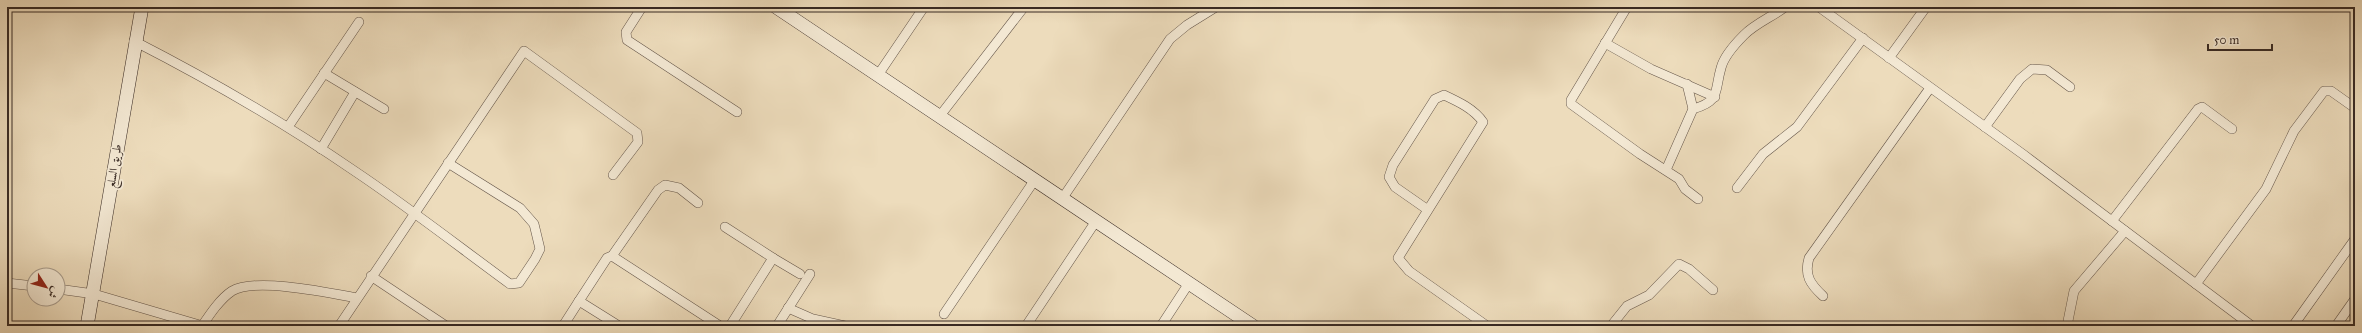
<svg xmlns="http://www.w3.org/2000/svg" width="2362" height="333" font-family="'IM FELL Great Primer',Amiri,serif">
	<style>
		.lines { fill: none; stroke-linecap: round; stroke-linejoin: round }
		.street-casing { stroke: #65564a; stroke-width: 10 }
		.secondary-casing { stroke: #382a24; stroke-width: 14 }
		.street { stroke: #f3e8d3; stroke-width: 9 }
		.secondary { stroke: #f3e8d3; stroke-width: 13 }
		.labels { text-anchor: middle; stroke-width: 3.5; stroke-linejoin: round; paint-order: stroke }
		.street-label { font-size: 12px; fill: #382a24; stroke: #f3e8d3 }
	</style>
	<rect width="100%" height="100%" fill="#eddcbc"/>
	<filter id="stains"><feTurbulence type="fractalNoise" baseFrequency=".005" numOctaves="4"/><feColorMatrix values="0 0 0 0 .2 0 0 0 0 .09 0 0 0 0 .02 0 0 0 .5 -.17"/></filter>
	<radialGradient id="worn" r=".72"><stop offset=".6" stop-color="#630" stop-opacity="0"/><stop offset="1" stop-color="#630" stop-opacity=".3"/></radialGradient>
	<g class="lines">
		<defs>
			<g id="street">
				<polyline points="642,7 626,32 627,40 737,112"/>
				<polyline points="1627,7 1571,100 1571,104 1640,154 1679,179 1685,189 1698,199"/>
				<polyline points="1819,7 2024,155 2252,326"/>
				<path d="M 134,41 C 210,80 283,122 353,170 C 407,206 458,246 510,284 L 519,283 L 535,259 L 540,249 L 534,224 L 520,208 L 448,163"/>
				<polyline points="1605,43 1651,69 1715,97"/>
				<polyline points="1889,58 1926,7"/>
				<polyline points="324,73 384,109"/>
				<polyline points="878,75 924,7"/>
				<polyline points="1687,84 1693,109"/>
				<polyline points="939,117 1024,7"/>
				<polyline points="288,127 359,22"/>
				<polyline points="1985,127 2020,79 2032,69 2047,70 2070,87"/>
				<polyline points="321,149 355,92"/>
				<path d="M 1666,170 L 1693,109 C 1721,101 1714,92 1721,68 C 1724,56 1736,43 1744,35 C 1756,23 1772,17 1785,7"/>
				<polyline points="1737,188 1763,154 1797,127 1863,38"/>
				<polyline points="1062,199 1170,39 1187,25 1216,7"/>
				<path d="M 1428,210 L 1395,187 L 1389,177 L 1393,165 L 1435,99 L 1444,95 C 1459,102 1474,109 1483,122 L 1398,258 L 1409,271 L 1487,326"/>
				<polyline points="2112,221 2198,109 2202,107 2232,129"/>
				<polyline points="725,227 773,258 730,326"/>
				<polyline points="612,256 658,190 665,185 679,188 698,203"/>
				<polyline points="773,258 800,274"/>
				<polyline points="371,276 446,326"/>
				<polyline points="7,283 34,286"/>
				<polyline points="2196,284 2266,189 2294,131 2324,91 2331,91 2355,108"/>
				<polyline points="58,289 94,294 203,326"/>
				<path d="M 1823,296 C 1810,284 1804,275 1809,258 L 1930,88"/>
				<polyline points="579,301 607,258 612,256 720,326"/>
				<polyline points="788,308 813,319 845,326"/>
				<polyline points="944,314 1034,181"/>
				<path d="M 202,326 C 210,314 220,299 232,291 C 255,277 330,293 357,298"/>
				<polyline points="339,326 524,51 637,133 638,142 613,175"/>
				<polyline points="563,326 579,301 619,326"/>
				<polyline points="777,326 810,274"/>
				<polyline points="1026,326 1096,221"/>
				<polyline points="1161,326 1189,283"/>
				<polyline points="1611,326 1627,306 1649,295 1679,264 1689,269 1713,290"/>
				<polyline points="2067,326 2074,291 2125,231"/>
				<polyline points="2293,326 2355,239"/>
				<polyline points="2336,326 2355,299"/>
			</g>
			<g id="secondary">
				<polyline points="776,7 1253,326"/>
				<polyline points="87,326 142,7"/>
			</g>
		</defs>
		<use href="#street" class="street-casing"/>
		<use href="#secondary" class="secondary-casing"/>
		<use href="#street" class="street"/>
		<use href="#secondary" class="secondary"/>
	</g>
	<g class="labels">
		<g class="street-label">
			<text transform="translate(114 166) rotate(-81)" y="4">طريق السلع</text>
		</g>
	</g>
	<rect width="2362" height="333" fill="none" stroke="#eddcbc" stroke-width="24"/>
	<rect x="8" y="8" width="2346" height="317" fill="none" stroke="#382a24" stroke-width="2"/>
	<rect x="12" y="12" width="2338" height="309" fill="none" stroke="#382a24"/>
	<g transform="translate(46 287) rotate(126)"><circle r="19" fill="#f3e8d3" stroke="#a89c8d"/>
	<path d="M0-3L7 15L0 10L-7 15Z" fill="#8f2418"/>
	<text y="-6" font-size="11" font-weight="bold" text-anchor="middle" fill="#382a24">ش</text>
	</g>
	<path d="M2208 44v6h64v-6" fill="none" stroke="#382a24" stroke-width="2"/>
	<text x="2214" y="44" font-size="12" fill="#382a24" stroke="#f3e8d3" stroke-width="3" paint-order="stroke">50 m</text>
	<rect width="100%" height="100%" filter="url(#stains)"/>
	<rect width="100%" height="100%" fill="url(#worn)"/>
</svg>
